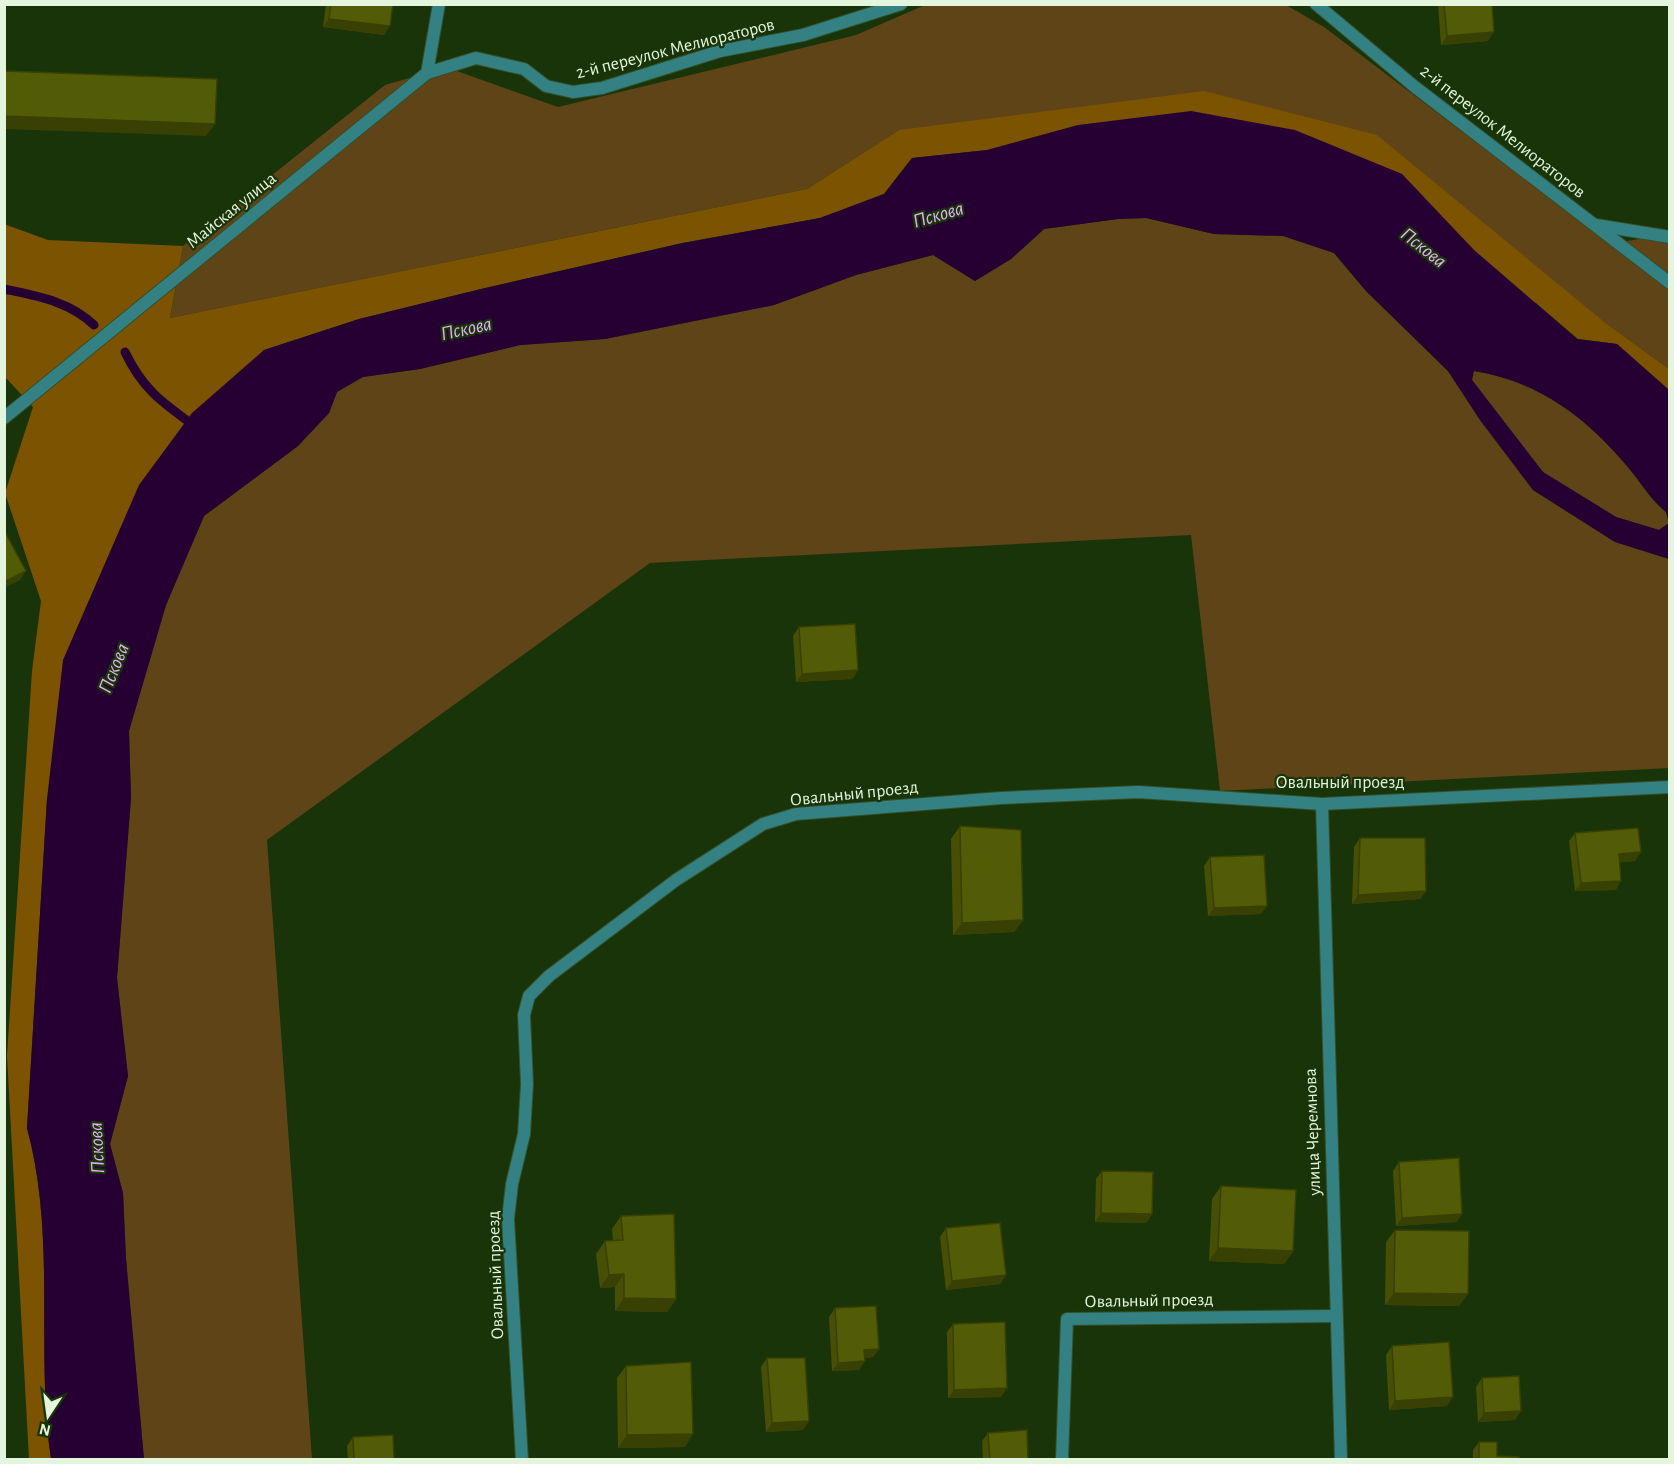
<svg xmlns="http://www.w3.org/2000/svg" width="1674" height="1464" font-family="'Alegreya Sans',sans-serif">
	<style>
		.green { fill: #5f4418 }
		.forest { fill: #7c5300 }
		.water { fill: #260033; fill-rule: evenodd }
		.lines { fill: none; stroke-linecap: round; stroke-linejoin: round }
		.stream { stroke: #260033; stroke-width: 9 }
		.service-casing { stroke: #354f27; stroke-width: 14 }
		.minor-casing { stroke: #354f27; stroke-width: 14 }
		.service { stroke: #338182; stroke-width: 12 }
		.minor { stroke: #338182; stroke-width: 12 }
		.wall { fill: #474f05 }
		.shaded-wall { fill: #394004 }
		.building { fill: #525c06; stroke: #394004; stroke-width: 1.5 }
		.labels { text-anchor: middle; stroke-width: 4.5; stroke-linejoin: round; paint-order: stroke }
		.street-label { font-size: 18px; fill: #e3f5dc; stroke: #193409 }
		.water-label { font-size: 20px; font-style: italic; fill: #e6affa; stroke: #193409 }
	</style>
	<rect width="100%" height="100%" fill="#193409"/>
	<g class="green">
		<polygon points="925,5 1286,5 1324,27 1610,244 1669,234 1669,369 1603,321 899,130 807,189 170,318 183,246 385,85 427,73 457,71 558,107 856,35"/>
		<polygon points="1146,218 1214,234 1283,236 1334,253 1366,291 1448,371 1480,420 1533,490 1615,542 1669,559 1669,768 1220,791 1191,535 650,563 267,840 312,1459 144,1459 126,1259 123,1193 110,1144 128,1076 117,978 131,798 129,731 166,605 204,516 298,446 329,413 337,392 362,377 420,369 520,345 605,339 774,305 856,275 933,255 975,281 1011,259 1044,229 1118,219"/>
		<path d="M 1473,371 C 1538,381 1586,417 1627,466 C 1640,481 1650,500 1666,512 L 1669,523 L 1659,530 L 1616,517 L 1543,472 L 1472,380 Z"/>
	</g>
	<path class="forest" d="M 1204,91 L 1377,135 L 1603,321 L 1669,369 L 1669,390 L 1617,344 L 1578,339 L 1474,250 L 1402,174 L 1078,125 L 987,150 L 912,158 L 884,194 L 820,218 L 682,243 L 481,289 L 359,319 L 264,350 L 47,799 L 27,1128 C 57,1239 35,1349 51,1459 L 29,1459 L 7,1056 L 32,671 L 41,601 L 5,493 L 33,407 L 5,377 L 4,224 L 48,240 L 183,246 L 170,318 L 807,189 L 899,130 Z"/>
	<path class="water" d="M 1191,111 L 1295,130 L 1402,174 L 1474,250 L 1577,339 L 1617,344 L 1669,390 L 1669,559 L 1615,542 L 1533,490 L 1480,420 L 1448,371 L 1366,291 L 1334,253 L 1283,236 L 1214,234 L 1146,218 L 1118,219 L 1044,229 L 1011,259 L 975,281 L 933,255 L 856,275 L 774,305 L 605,339 L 520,345 L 420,369 L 363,377 L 337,392 L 329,413 L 298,446 L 204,516 L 166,605 L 129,731 L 131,798 L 117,978 L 128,1076 L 110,1144 L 123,1193 L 126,1259 L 144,1459 L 51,1459 C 35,1349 57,1239 27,1128 L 47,799 L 63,660 L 139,485 L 192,413 L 264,350 L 359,319 L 481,289 L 683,243 L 820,218 L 884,194 L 912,158 L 987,150 L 1078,125 ZM 1474,371 C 1538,381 1586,417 1627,466 C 1640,481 1650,499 1666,512 L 1669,523 L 1659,530 L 1616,517 L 1543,472 L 1472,380 Z"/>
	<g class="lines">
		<g class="stream">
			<path d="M 4,289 C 37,296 69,301 94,325"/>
			<path d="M 125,352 C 143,390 163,403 196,427"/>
		</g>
		<defs>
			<g id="service">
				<polyline points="1596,225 1670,237"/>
				<polyline points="522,1460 508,1219 512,1184 524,1134 527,1084 524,1015 529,996 549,976 676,880 763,824 796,814 1001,798 1138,792 1322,804 1670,787"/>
			</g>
			<g id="minor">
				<polyline points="1316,4 1415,87 1670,283"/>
				<polyline points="427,73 476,58 524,69 546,86 573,92 602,88 720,51 803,35 901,4"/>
				<polyline points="4,418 427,73 439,4"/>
				<polyline points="1322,804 1341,1460"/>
				<polyline points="1062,1460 1067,1319 1335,1316"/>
			</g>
		</defs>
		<use href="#service" class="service-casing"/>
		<use href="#minor" class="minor-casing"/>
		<use href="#service" class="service"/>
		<use href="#minor" class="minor"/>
	</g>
	<g class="wall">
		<polygon points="326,4 393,4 384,35 323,27"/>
		<polygon points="1438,4 1492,4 1488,41 1441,45"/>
		<polygon points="799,627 858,670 852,679 796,682 793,636"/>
		<polygon points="960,826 1023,920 1014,932 953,935 951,839"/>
		<polygon points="1575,833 1635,861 1620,862 1616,890 1575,891 1569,841"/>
		<polygon points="1360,838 1426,891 1420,899 1352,904 1354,847"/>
		<polygon points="1210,857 1261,914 1208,916 1204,866"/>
		<polygon points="1399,1162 1457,1222 1396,1226 1393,1171"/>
		<polygon points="1102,1171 1152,1214 1146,1223 1095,1222 1096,1179"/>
		<polygon points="1221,1186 1293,1251 1284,1264 1209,1261 1212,1199"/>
		<polygon points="621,1216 676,1299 667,1312 615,1311 615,1287 600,1288 596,1254 605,1241 613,1241 612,1229"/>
		<polygon points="946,1228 1006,1275 1000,1284 946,1290 940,1237"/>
		<polygon points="1395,1230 1459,1306 1385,1305 1386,1242"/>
		<polygon points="835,1308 879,1349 873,1357 864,1358 859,1370 832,1371 829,1317"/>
		<polygon points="953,1324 1001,1397 948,1398 947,1332"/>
		<polygon points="1392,1346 1447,1406 1389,1410 1386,1355"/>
		<polygon points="767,1358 803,1430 766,1432 761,1367"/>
		<polygon points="626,1366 685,1447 618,1448 617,1378"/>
		<polygon points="1482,1378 1515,1420 1478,1422 1476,1387"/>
		<polygon points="988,1433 1028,1460 983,1460 982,1441"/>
		<polygon points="353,1437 394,1460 348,1460 347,1446"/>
		<polygon points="1479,1442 1497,1456 1519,1460 1473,1460 1473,1450"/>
	</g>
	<g class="shaded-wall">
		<polygon points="329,19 390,26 384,35 323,27"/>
		<polygon points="1494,32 1488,41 1441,45 1447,36"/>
		<polygon points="4,116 215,124 206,136 4,129"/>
		<polygon points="26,571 20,580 4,588 4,582"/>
		<polygon points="858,670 852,679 796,682 802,674"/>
		<polygon points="1641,852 1635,861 1613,863 1619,854"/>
		<polygon points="1621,881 1616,890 1575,891 1581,883"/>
		<polygon points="1426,891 1420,899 1352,904 1358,895"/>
		<polygon points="1267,906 1261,914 1208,916 1214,908"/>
		<polygon points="1023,920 1014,932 953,935 962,923"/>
		<polygon points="1101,1213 1152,1214 1146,1223 1095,1222"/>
		<polygon points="1462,1214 1457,1222 1396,1226 1402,1218"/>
		<polygon points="1218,1248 1293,1251 1284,1264 1209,1261"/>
		<polygon points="624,1274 615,1287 600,1288 609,1275"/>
		<polygon points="1006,1275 1000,1284 946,1290 952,1281"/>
		<polygon points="1394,1293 1468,1294 1459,1306 1385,1305"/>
		<polygon points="624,1298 676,1299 667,1312 615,1311"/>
		<polygon points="879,1349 873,1357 858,1359 864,1350"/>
		<polygon points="865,1361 859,1370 832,1371 838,1363"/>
		<polygon points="1007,1388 1001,1397 948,1398 954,1390"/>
		<polygon points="1453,1397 1447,1406 1389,1410 1395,1401"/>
		<polygon points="1521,1411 1515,1420 1478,1422 1484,1413"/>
		<polygon points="809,1421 803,1430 766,1432 772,1423"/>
		<polygon points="693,1434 685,1447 618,1448 627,1435"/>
	</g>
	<g class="building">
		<polygon points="331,4 393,4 390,26 329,19"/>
		<polygon points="1444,4 1492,4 1494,32 1447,36"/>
		<polygon points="4,71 217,79 215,124 4,116"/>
		<polygon points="4,534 6,534 26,571 4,582"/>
		<polygon points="855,624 858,670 802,674 799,627"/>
		<polygon points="960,826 1021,830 1023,920 962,923"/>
		<polygon points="1638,828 1641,852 1619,854 1621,881 1581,883 1575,833"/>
		<polygon points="1360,838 1425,838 1426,891 1358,895"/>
		<polygon points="1264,855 1267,906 1214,908 1210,857"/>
		<polygon points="1459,1158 1462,1214 1402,1218 1399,1162"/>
		<polygon points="1102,1171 1153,1172 1152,1214 1101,1213"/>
		<polygon points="1221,1186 1296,1190 1293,1251 1218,1248"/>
		<polygon points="674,1214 676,1299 624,1298 624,1274 609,1275 605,1241 623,1240 621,1216"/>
		<polygon points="1000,1223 1006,1275 952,1281 946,1228"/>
		<polygon points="1395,1230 1469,1231 1468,1294 1394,1293"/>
		<polygon points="876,1306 879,1349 864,1350 865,1361 838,1363 835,1308"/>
		<polygon points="1005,1322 1007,1388 954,1390 953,1324"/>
		<polygon points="1449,1342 1453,1397 1395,1401 1392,1346"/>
		<polygon points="767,1358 805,1358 809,1421 772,1423"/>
		<polygon points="691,1362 693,1434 627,1435 626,1366"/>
		<polygon points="1519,1376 1521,1411 1484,1413 1482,1378"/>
		<polygon points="1027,1430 1028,1460 990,1460 988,1433"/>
		<polygon points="393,1435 394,1460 354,1460 353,1437"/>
		<polygon points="1479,1442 1497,1442 1497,1456 1519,1457 1519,1460 1479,1460"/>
	</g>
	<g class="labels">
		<g class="street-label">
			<text transform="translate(675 48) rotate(-14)" y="6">2-й переулок Мелиораторов</text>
			<text transform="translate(1503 131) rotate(38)" y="6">2-й переулок Мелиораторов</text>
			<text transform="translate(231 210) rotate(-39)" y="6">Майская улица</text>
			<text x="1340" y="788">Овальный проезд</text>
			<text transform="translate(854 793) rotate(-6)" y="6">Овальный проезд</text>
			<text transform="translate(1312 1132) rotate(-92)" y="6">улица Черемнова</text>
			<text transform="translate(495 1275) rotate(-92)" y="6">Овальный проезд</text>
			<text transform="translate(1149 1300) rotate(-1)" y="6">Овальный проезд</text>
		</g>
		<g class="water-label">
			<text transform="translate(938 214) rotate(-16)" y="7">Пскова</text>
			<text transform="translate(1424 247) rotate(38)" y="7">Пскова</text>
			<text transform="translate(466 328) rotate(-12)" y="7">Пскова</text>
			<text transform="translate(113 668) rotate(-68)" y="7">Пскова</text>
			<text transform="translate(96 1148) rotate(-93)" y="7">Пскова</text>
		</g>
	</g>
	<rect width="1674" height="1464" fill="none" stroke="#e3f5dc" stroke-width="12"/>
	<g transform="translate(48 1416) rotate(193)" stroke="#193409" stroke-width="4.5" paint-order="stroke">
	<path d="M0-4.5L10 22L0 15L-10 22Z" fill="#e3f5dc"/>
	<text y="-9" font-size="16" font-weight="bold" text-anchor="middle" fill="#e3f5dc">N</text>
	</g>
</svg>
